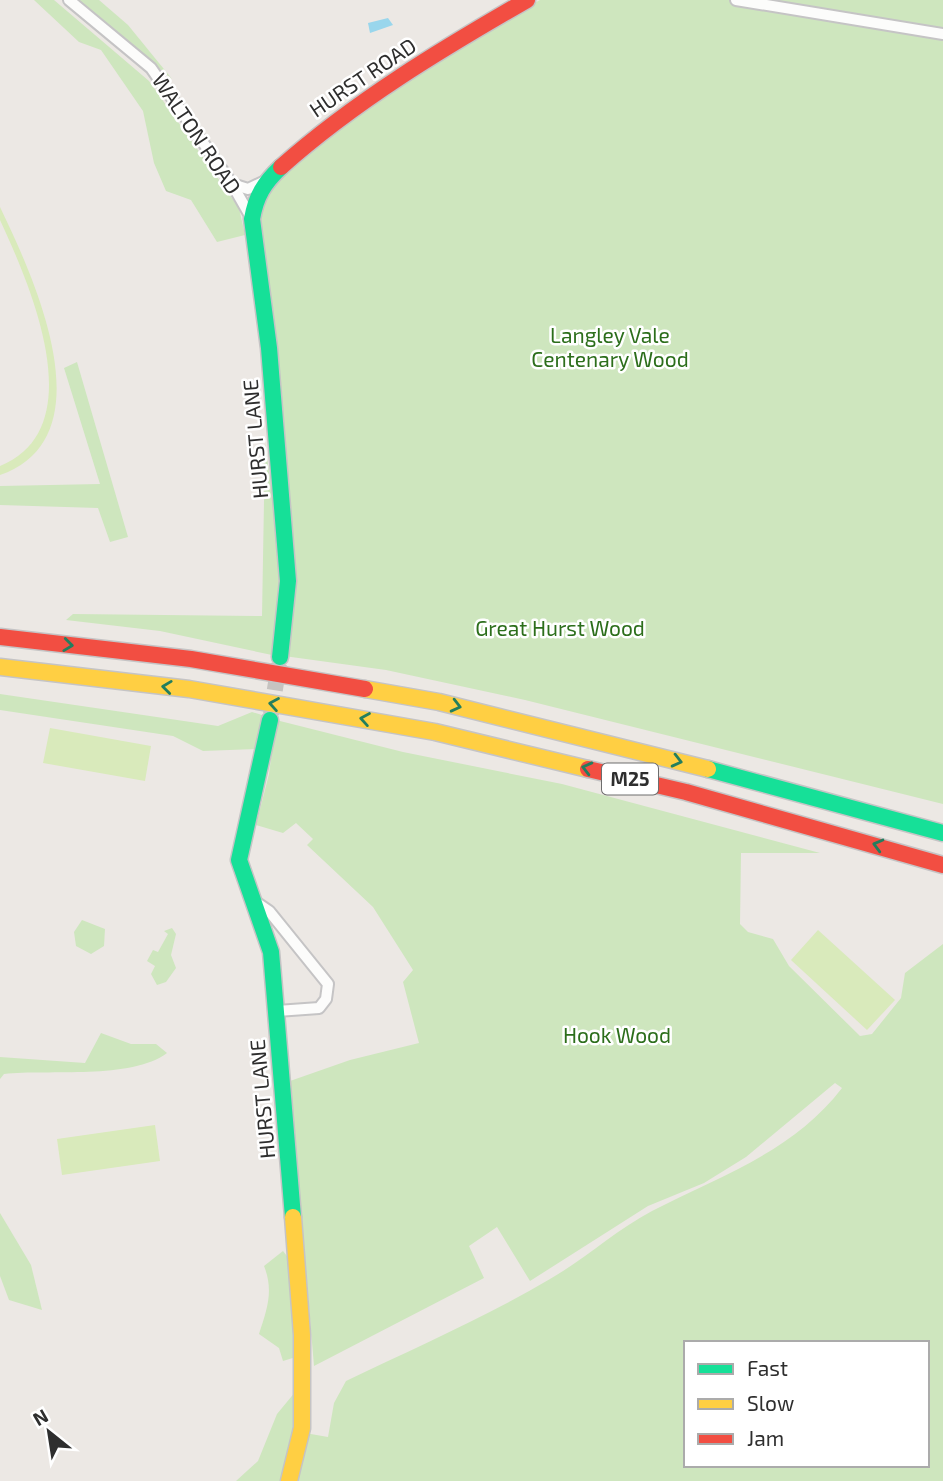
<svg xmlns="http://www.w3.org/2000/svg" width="943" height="1481" font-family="'Exo 2',sans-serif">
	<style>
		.green { fill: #cee6be; fill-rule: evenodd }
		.pitch { fill: #d9eabb }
		.water { fill: #99d6ec }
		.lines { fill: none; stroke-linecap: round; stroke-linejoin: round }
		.secondary-tunnel { stroke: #c6c3c0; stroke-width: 16; stroke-dasharray: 16 8; stroke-linecap: butt }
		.street-casing { stroke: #c5c4c5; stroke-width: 14 }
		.fast-casing { stroke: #c5c4c5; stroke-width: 19 }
		.slow-casing { stroke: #c5c4c5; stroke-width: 19 }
		.jam-casing { stroke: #c5c4c5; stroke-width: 19 }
		.street { stroke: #fcfcfb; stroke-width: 10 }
		.fast { stroke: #16e098; stroke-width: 16 }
		.slow { stroke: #ffcf43; stroke-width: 16 }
		.jam { stroke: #f24e42; stroke-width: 16 }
		.oneway { stroke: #237e5e }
		.labels { text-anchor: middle; stroke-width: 5; stroke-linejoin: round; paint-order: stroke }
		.shield { fill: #fff; stroke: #6d6d6d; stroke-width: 2 }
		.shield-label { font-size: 19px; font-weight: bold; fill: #2e2e2e }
		.street-label { font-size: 21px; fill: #2e2e2e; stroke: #fff }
		.park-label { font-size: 21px; fill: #2c6e1b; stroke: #fff }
	</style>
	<rect width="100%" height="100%" fill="#ece8e4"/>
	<g class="green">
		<polygon points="34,0 54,0 149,81 239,208 245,235 217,242 191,200 166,191 154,163 143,111 101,50 79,42"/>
		<polygon points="77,0 99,0 128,25 172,79"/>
		<polygon points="540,0 943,0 943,804 525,700 386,670 284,656 294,595 284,421 258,214 267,187 293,162 469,39"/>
		<polygon points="77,362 128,537 110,542 98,508 0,505 0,486 100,484 64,368"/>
		<polygon points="265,443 283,571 272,655 160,631 66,620 73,614 262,616"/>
		<polygon points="0,694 218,726 252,712 262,715 257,749 203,751 173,736 0,710"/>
		<path d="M 276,720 L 403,752 L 562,784 L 820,853 L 741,853 L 740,924 L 748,932 L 773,939 L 789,966 L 860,1036 L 872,1034 L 901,998 L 905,973 L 943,944 L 943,1481 L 292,1481 L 305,1433 L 328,1437 L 334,1403 L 346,1381 C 414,1348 484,1318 550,1279 C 585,1259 616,1230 652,1211 C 720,1176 793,1152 842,1088 L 835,1083 L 746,1157 L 704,1183 L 648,1206 L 530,1281 L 497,1227 L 469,1246 L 484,1278 L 314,1366 L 290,1081 L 350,1060 L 419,1043 L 403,982 L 413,970 L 373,907 L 307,845 L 313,839 L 296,823 L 283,833 L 256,825 L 269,774 ZM 686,1343 L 927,1343 L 927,1465 L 686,1465 Z"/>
		<polygon points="82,920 105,929 104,946 91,954 76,946 74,932"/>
		<polygon points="172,928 176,934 171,955 176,968 166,982 157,985 151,974 155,966 147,961 153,950 158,952 168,934 164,931"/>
		<path d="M 101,1033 L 131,1044 L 156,1044 L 167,1053 C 131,1080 49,1069 4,1074 L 0,1079 L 0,1057 L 85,1063 Z"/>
		<polygon points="0,1213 31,1265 42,1310 9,1300 0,1276"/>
		<path d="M 283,1251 L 290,1260 L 296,1357 L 283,1361 L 279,1348 L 259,1334 C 267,1309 274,1291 264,1266 Z"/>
		<polygon points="296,1391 297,1417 282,1481 236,1481 258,1461 277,1414"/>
	</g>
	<g class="pitch">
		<path d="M 0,207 C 33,276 109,437 0,475 L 0,466 C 94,428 29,283 0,220 Z"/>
		<polygon points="50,728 151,746 145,781 43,763"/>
		<polygon points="818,930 895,1000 867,1030 791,960"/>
		<polygon points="155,1125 160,1161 62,1175 57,1139"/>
	</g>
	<polygon class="water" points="388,18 393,25 370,33 368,23"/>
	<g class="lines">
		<polyline class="secondary-tunnel" points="271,714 279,664"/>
		<defs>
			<g id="street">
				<polyline points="69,0 151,68 232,184 252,219"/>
				<polyline points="736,0 943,34"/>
				<polyline points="232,184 248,189 265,181"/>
				<polyline points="253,900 269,911 328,984 326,999 319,1008 277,1011"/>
			</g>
			<g id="fast">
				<path d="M 280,657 L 288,581 L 269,348 L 252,219 C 256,196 264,183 281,167"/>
				<polyline points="270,720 239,860 271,952 293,1217"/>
				<polyline points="708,769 943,833"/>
			</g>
			<g id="slow">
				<polyline points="0,667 189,689 435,732 588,769"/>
				<polyline points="365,689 439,702 708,769"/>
				<polyline points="289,1481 302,1428 302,1335 293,1217"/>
			</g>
			<g id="jam">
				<path d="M 281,167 C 355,101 442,49 527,0"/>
				<polyline points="0,637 191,659 365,689"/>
				<polyline points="588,769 686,792 943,865"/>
			</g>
		</defs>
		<use href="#street" class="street-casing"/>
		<use href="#fast" class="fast-casing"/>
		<use href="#slow" class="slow-casing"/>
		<use href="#jam" class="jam-casing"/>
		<use href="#street" class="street"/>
		<use href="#fast" class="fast"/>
		<use href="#slow" class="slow"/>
		<use href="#jam" class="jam"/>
	</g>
	<defs><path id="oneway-chevron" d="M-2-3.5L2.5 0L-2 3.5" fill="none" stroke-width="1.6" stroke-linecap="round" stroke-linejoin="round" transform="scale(1.75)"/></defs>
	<g class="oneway">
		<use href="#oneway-chevron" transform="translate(68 645) rotate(7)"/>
		<use href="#oneway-chevron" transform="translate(167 687) rotate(-173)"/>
		<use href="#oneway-chevron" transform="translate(274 704) rotate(-170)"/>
		<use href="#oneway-chevron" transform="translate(456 706) rotate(14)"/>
		<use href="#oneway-chevron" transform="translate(365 719) rotate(-170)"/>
		<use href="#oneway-chevron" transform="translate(677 761) rotate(14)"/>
		<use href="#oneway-chevron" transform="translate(587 768) rotate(-166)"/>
		<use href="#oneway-chevron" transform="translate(878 845) rotate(-165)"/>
	</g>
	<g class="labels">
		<rect class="shield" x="602" y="763.5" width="56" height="31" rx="5"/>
		<g class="shield-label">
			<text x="630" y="786">M25</text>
		</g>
		<g class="street-label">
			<text transform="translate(363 78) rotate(-34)" y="7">HURST ROAD</text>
			<text transform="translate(196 134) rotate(56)" y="7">WALTON ROAD</text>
			<text transform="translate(256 439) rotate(-95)" y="7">HURST LANE</text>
			<text transform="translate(263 1099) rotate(-95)" y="7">HURST LANE</text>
		</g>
		<g class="park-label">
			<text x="610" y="343">Langley Vale<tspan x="610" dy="24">Centenary Wood</tspan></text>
			<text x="560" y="636">Great Hurst Wood</text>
			<text x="617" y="1043">Hook Wood</text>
		</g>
	</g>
	<rect x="684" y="1341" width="245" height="126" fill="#ffffff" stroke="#ababab" stroke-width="2"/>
	<rect x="698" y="1364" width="35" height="10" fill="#16e098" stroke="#ababab" stroke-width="2"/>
	<text x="747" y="1376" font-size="21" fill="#2e2e2e">Fast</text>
	<rect x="698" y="1399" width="35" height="10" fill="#ffcf43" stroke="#ababab" stroke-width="2"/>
	<text x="747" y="1411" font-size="21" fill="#2e2e2e">Slow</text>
	<rect x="698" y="1434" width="35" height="10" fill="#f24e42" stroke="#ababab" stroke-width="2"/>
	<text x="747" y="1446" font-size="21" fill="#2e2e2e">Jam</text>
	<g transform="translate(49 1432) rotate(330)" stroke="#ffffff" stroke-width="5" paint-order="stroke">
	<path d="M0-5L12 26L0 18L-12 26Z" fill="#2e2e2e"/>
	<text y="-10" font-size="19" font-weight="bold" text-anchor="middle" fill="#2e2e2e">N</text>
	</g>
</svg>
